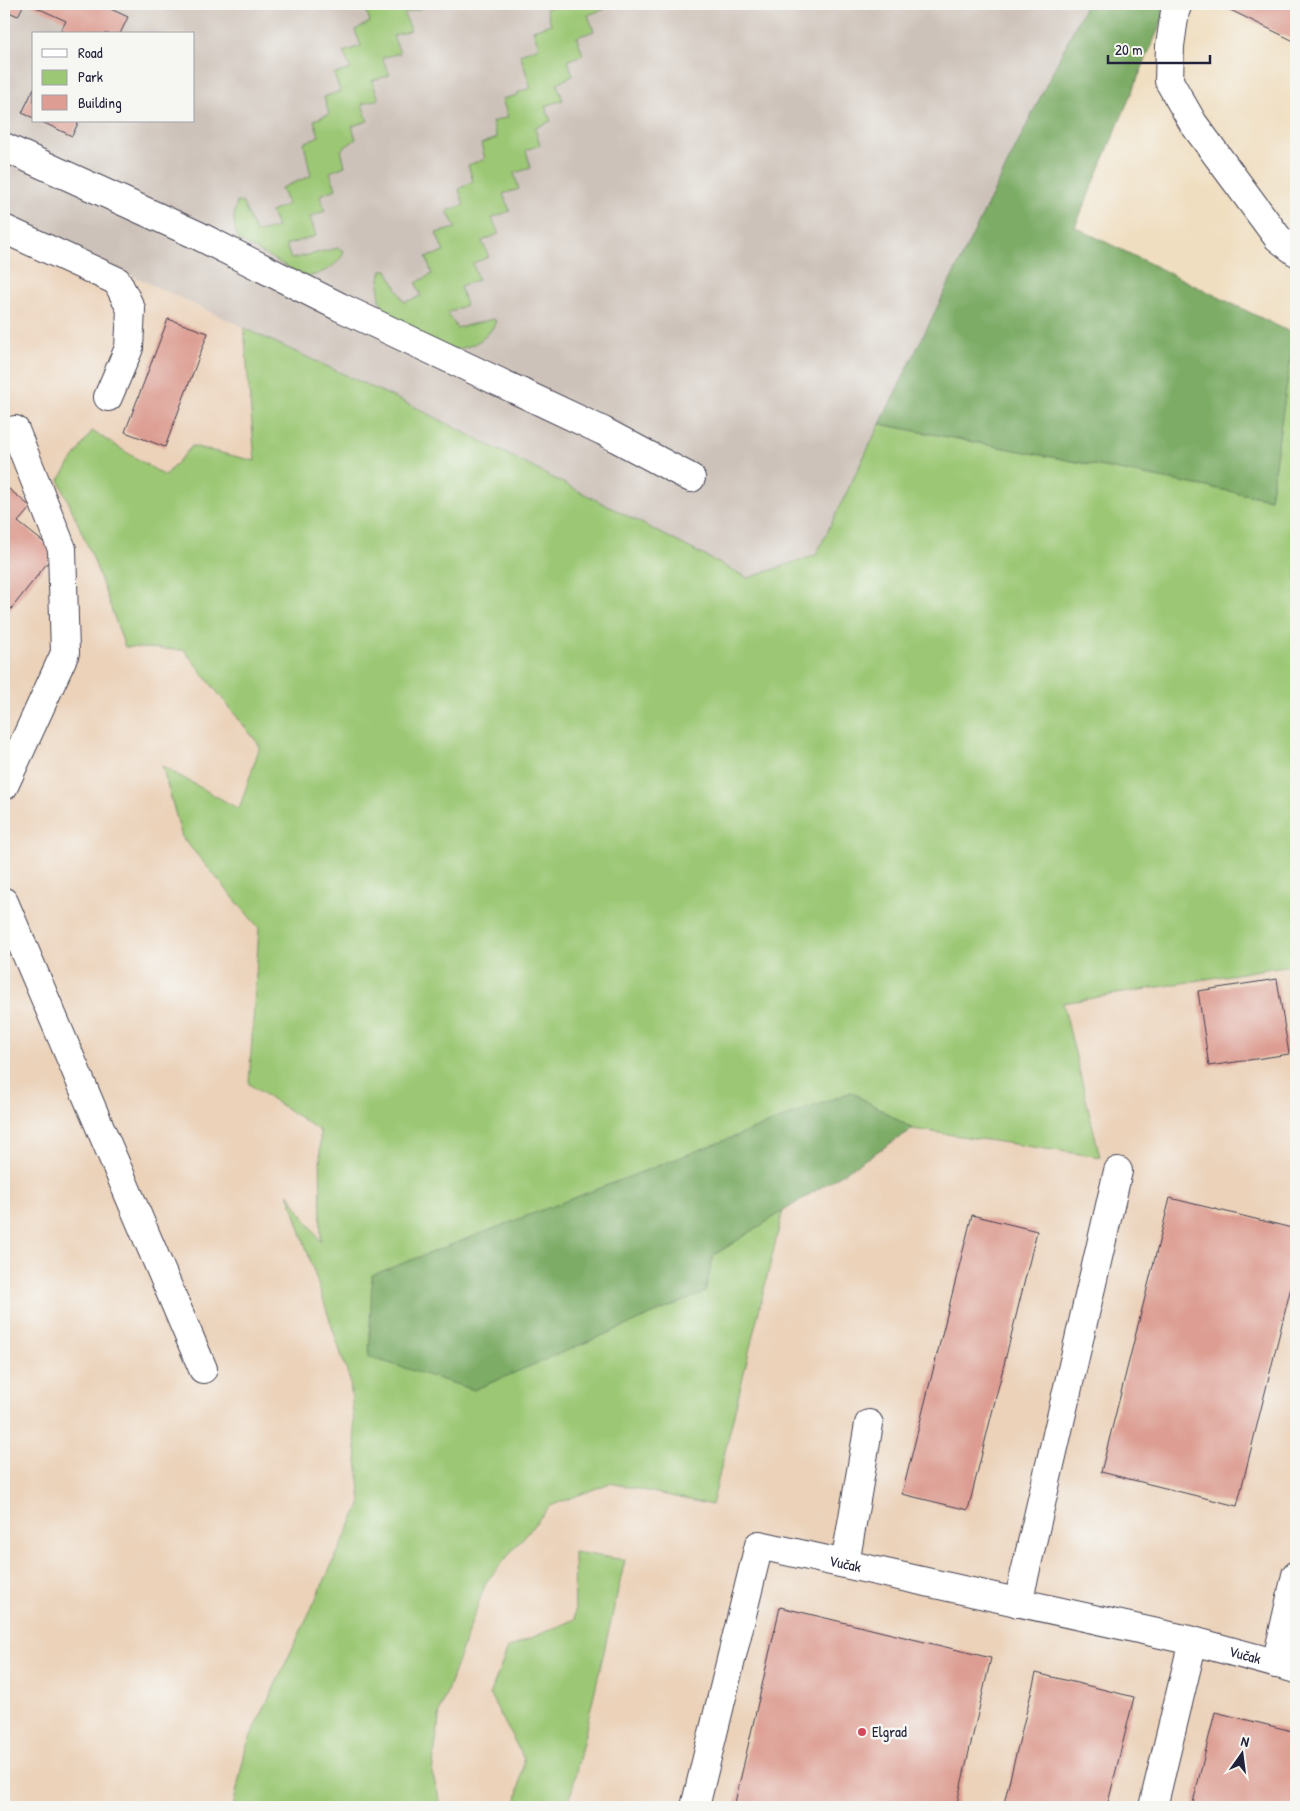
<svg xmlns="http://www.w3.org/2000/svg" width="1300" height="1811" font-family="'Patrick Hand',sans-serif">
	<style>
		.built { fill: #ebd2b9 }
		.industrial { fill: #cdc2b9; fill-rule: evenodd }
		.green { fill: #9cc875; stroke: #5f7558 }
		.forest { fill: #7dac66; stroke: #506750 }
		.building { fill: #dd9d92 }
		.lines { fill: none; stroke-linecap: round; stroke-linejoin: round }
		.minor-casing { stroke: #413e4f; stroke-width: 30 }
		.minor { stroke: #fff; stroke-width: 28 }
		.poi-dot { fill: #d1495b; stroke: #f6f6f2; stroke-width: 2 }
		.labels { text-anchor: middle; stroke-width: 5; stroke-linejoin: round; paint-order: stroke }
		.street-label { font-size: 15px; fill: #22223b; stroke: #f6f6f2 }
		.poi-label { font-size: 15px; fill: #22223b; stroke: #f6f6f2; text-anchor: start }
	</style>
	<rect width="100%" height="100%" fill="#f6f6f2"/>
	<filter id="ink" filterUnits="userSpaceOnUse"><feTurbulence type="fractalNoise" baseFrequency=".02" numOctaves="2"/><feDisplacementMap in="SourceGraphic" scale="10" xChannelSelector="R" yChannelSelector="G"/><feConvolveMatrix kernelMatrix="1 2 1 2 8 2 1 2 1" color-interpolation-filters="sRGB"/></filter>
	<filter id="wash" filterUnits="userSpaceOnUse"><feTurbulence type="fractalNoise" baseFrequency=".0096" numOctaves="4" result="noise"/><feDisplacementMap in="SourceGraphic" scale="20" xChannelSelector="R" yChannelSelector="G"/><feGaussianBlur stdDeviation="1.12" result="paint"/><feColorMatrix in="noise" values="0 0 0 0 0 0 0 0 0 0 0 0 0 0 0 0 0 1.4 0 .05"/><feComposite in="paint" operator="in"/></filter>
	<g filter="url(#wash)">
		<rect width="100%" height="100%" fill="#f0dec0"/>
		<polygon class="built" points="4,216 419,409 714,1255 913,1129 1100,1157 1063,1003 1296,964 1296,1807 4,1807"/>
		<path class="industrial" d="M 4,4 L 1086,4 L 816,555 L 748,579 L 419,409 L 4,216 ZM 34,34 L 194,34 L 194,121 L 34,121 Z"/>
		<g class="green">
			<path d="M 372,4 L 420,4 L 421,8 L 404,14 L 411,30 L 393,36 L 400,53 L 382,58 L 390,75 L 372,81 L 379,99 L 362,104 L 368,121 L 352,126 L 356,139 L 341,150 L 345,166 L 330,172 L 336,189 L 320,195 L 325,211 L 310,217 L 316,236 L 286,245 L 291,259 L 338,248 L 344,251 C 340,266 319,275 306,277 L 238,240 C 233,226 233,216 237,202 L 243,203 L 256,233 L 277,227 L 271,212 L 288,204 L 281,188 L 311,176 L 304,143 L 319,136 L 314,120 L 329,114 L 324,97 L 340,91 L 334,74 L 351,69 L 343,52 L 361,46 L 355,30 L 370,22 L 365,6 Z"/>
			<path d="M 560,4 L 603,4 L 605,9 L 588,15 L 594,31 L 577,37 L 583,55 L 568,60 L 573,76 L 557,83 L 563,100 L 545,106 L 551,121 L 535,128 L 540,145 L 526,150 L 531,168 L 514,173 L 519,189 L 503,194 L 510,211 L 492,218 L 499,234 L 482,241 L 489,257 L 473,263 L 478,280 L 460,286 L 466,305 L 447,313 L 457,328 L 493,319 L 496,321 C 489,340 464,353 444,348 C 433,345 420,334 410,329 C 403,325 392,321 387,315 C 377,303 378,284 382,270 L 387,270 L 404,302 L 421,296 L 416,283 L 432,274 L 426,257 L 444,252 L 436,233 L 456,228 L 447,211 L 464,205 L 459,189 L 473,181 L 468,165 L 485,159 L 481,144 L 497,138 L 492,122 L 508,117 L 502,99 L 518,95 L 518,92 L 531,88 L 520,54 L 539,47 L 533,30 L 551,24 L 546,9 Z"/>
			<polygon points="244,328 419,409 748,578 816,555 880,424 1270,499 1294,334 1296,335 1296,964 1063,1003 1100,1157 913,1129 851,1092 714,1255 783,1211 712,1505 610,1483 550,1506 486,1582 440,1711 432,1773 442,1807 233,1807 246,1747 361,1503 350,1381 288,1193 321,1242 320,1131 249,1084 259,928 182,837 162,766 239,809 260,746 184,650 125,647 93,558 59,480 92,431 165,476 192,446 255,461"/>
			<polygon points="574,1552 625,1560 568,1807 516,1807 524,1759 490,1695 508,1648 575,1619"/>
		</g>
		<g class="forest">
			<polygon points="1086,4 1169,4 1075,227 1294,334 1270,499 880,424"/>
			<polygon points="851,1092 913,1129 714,1255 705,1292 474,1390 369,1357 372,1275"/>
		</g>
		<g id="blocks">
			<g class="building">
				<polygon points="4,4 24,4 18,16 4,10"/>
				<polygon points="29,4 100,4 128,17 120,34 59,34 66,21"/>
				<polygon points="1218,4 1296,4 1296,42"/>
				<polygon points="34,88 34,118 22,113"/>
				<polygon points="40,121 79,121 72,136"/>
				<polygon points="168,319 208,333 165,447 125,432"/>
				<polygon points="4,485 31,507 18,522 56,552 4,618"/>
				<polygon points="1277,979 1289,1054 1209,1066 1198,991"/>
				<polygon points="1170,1198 1296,1229 1296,1267 1237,1506 1101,1472"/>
				<polygon points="972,1215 1037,1231 968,1510 902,1494"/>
				<polygon points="780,1607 991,1658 956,1807 734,1807"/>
				<polygon points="1036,1673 1134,1697 1107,1807 1003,1807"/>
				<polygon points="1215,1712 1296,1732 1296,1807 1192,1807"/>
			</g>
		</g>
	</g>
	<g filter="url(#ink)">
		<use href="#blocks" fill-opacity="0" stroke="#413e4f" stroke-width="1"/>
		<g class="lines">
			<defs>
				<g id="minor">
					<polyline points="1178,4 1175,11 1170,46 1169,81 1193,123 1278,238 1296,252"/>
					<polyline points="4,147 197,235 340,307 603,431 691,478"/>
					<polyline points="4,229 117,281 131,309 129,348 108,397"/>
					<polyline points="4,434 15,430 62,549 65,653 4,786"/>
					<polyline points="4,902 203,1369"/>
					<polyline points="845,1564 869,1424"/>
					<polyline points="1018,1603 1118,1171"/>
					<polyline points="1276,1664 1296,1575"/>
					<path id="s1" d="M 695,1807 L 759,1545 L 1193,1641 L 1296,1669"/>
					<polyline points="1153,1807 1193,1641"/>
				</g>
			</defs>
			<use href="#minor" class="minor-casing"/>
			<use href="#minor" class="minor"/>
		</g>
	</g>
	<circle class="poi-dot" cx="862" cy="1732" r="5"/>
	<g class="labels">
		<g class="street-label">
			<text dy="5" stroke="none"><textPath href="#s1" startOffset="358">Vučak</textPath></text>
			<text dy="5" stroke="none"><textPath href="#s1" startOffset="768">Vučak</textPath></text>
		</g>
		<g class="poi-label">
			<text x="872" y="1737">Elgrad</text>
		</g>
	</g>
	<rect width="1300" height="1811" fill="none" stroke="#f6f6f2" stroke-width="20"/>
	<rect x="32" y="32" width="162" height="90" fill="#f6f6f2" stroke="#a1a1a9"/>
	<rect x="42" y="49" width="25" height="8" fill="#ffffff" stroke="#a1a1a9"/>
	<text x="78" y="58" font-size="15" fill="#22223b">Road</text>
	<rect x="42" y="70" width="25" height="15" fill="#9cc875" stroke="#a1a1a9"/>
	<text x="78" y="82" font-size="15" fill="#22223b">Park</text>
	<rect x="42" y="95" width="25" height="15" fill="#dd9d92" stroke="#a1a1a9"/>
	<text x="78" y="108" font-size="15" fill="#22223b">Building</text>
	<g transform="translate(1242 1754) rotate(14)" stroke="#f6f6f2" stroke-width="4" paint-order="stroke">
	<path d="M0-4L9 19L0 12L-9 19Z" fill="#22223b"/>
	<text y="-8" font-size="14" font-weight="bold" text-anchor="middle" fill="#22223b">N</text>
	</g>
	<path d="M1108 55v8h102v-8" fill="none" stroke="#22223b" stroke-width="2.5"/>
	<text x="1115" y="55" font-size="15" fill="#22223b" stroke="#f6f6f2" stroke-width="4" paint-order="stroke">20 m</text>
</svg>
